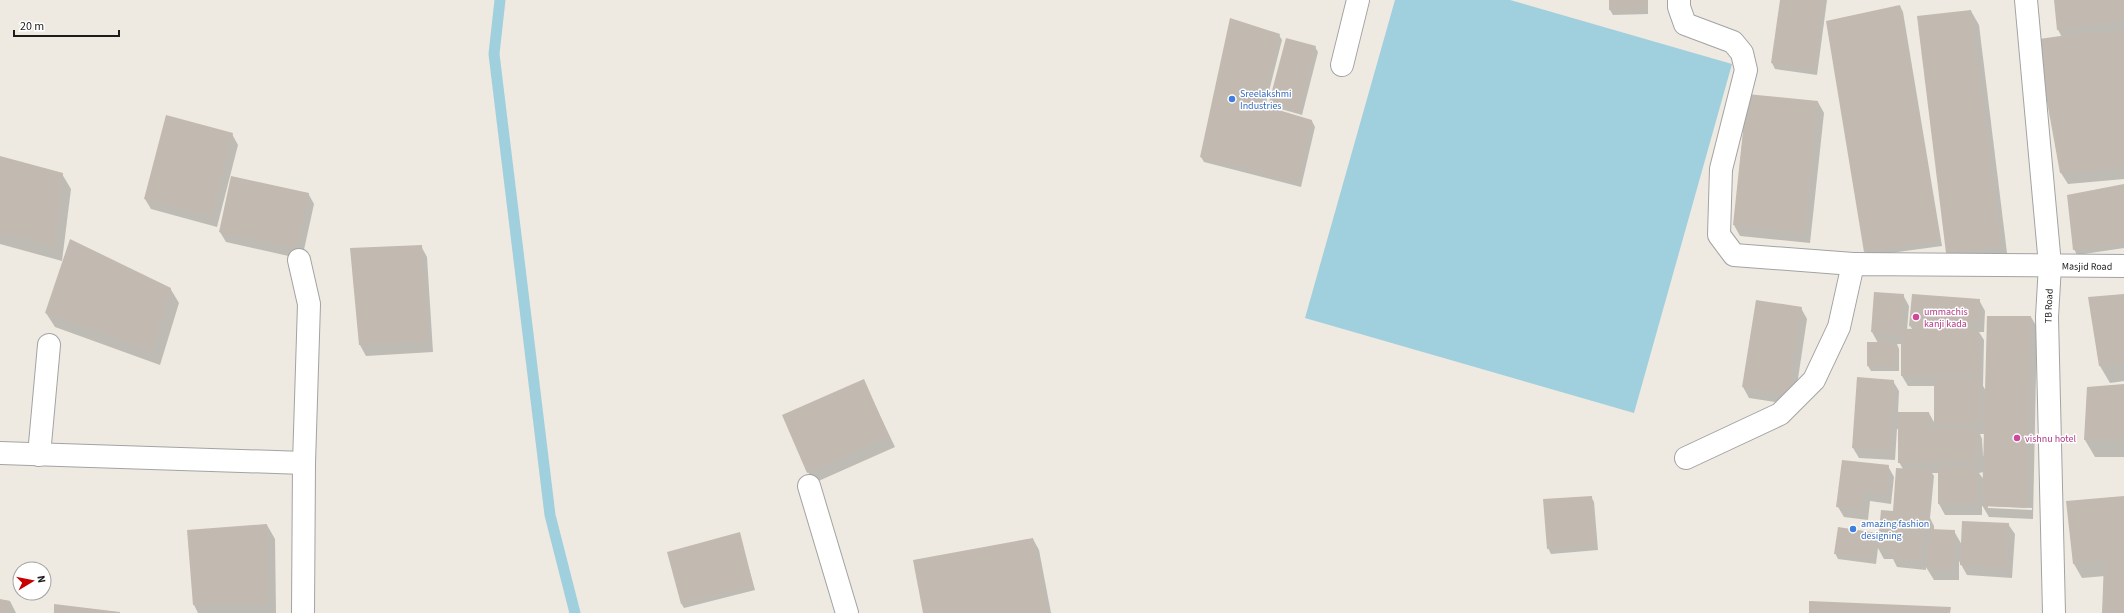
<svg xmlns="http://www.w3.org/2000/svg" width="2124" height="613" font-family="'Source Sans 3',sans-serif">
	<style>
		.water { fill: #a0cfdd }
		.shadow { fill: #0003; fill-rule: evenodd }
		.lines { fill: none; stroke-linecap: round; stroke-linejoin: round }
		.stream { stroke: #a0cfdd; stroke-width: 11 }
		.building { fill: #c2b9b1 }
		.minor-casing { stroke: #a3a3a3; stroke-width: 24 }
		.minor { stroke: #fff; stroke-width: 22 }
		.shop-dot { fill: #3f7fe0; stroke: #fff; stroke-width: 1.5 }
		.hotel-dot { fill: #d1479c; stroke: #fff; stroke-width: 1.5 }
		.labels { text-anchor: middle; stroke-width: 3; stroke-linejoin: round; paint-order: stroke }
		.shop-label { font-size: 10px; fill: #366cbe; stroke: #fff; text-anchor: start }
		.street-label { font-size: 10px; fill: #1c1c1c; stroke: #fff }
		.hotel-label { font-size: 10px; fill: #b23c85; stroke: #fff; text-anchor: start }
	</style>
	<rect width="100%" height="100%" fill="#eeeae1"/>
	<polygon class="water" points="1395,0 1510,0 1732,64 1634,413 1305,318"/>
	<g class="shadow">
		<polygon points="1610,0 1648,0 1648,14 1613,15 1610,10"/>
		<polygon points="1781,0 1827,0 1817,75 1775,69 1772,63"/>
		<polygon points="2055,0 2124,0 2124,179 2068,184 2061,173 2047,96 2062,37 2058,30"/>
		<polygon points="1900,6 1903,12 1942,246 1868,256 1865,251"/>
		<polygon points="1971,11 1979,25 2008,261 1955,267 1947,252"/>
		<polygon points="1279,35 1282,40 1265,107 1312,121 1315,127 1301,187 1204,162 1201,157"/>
		<polygon points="1315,47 1318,52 1302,115 1274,107 1270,102"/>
		<polygon points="1747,95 1818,102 1824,113 1810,243 1740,236 1734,225"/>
		<polygon points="232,134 238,145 217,227 151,209 145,199"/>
		<polygon points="0,157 62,174 71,189 62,261 0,244"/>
		<polygon points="2124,185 2124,248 2077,255 2074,249"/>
		<polygon points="308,193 314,204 302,259 226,242 220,232"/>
		<polygon points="421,246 427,257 433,352 366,356 360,345 351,249"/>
		<polygon points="170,288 179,303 160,365 55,327 46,313"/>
		<path d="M 1903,295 L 1909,306 L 1907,330 L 1913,330 L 1910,326 L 1979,300 L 1985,311 L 1984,332 L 1979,332 L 1984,340 L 1983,386 L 1986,391 L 2031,317 L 2037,327 L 2033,519 L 1989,517 L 1982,505 L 1982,515 L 1945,515 L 1939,504 L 1939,473 L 1932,473 L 1934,476 L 1930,518 L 1934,526 L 1934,530 L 1954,531 L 1962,545 L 2008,524 L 2015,534 L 2012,578 L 1967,575 L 1959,561 L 1959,580 L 1934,580 L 1926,567 L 1926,570 L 1897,567 L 1893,559 L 1884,559 L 1878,548 L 1876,564 L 1838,559 L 1835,553 L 1876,534 L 1879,539 L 1882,533 L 1880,531 L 1895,512 L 1903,469 L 1899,462 L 1899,429 L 1897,429 L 1895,460 L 1859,458 L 1853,448 L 1893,381 L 1899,391 L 1898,413 L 1929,413 L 1935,424 L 1935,386 L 1908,386 L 1902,376 L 1902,344 L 1897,344 L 1899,349 L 1899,371 L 1871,371 L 1868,366 L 1868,343 L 1878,343 L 1872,332 ZM 1980,434 L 1985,434 L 1984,456 L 1983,456 L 1982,439 ZM 1984,472 L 1984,480 L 1979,473 ZM 1988,506 L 2032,508 L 2032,510 L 1988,508 Z"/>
		<polygon points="2124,295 2124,381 2110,383 2100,366 2089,298"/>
		<polygon points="1801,308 1807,319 1794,405 1749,398 1743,387"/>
		<polygon points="863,380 895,447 814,483 808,472"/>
		<polygon points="2124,385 2124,457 2095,457 2085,440 2088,388"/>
		<polygon points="1888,466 1894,477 1891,504 1870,501 1868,520 1844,517 1838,507"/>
		<polygon points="1591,497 1594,502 1598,550 1551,554 1548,548"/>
		<polygon points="2124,497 2124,613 2103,613 2105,576 2082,578 2074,564"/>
		<polygon points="267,525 275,539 276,613 198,613 194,605"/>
		<polygon points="739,533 755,590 684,608 681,603"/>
		<polygon points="1033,539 1039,550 1051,613 924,613"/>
		<polygon points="0,600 10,601 16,613 0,613"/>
	</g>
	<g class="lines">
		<polyline class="stream" points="500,0 494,54 550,515 575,613"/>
	</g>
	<g class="building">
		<polygon points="1609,0 1646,0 1646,8 1609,10"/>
		<polygon points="1780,0 1824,0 1814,70 1771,63"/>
		<polygon points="2054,0 2124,0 2124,20 2057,30"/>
		<polygon points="1900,5 1940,240 1864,252 1826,21"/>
		<polygon points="1971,10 2001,246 1946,253 1917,16"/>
		<polygon points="1230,18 1280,34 1262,105 1312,120 1298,182 1200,157"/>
		<polygon points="2124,31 2124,168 2060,173 2046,96 2039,39 2082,33"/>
		<polygon points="1286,38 1316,46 1299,111 1269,102"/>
		<polygon points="1747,94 1818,101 1805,233 1733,225"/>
		<polygon points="166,115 233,133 211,217 144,199"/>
		<polygon points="0,156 63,173 54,247 0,232"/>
		<polygon points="231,176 309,193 297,249 219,232"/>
		<polygon points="2124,184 2124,243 2073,250 2067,195"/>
		<polygon points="70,239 171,288 152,351 45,313"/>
		<polygon points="422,245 428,341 359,345 350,248"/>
		<polygon points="1874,292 1904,294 1901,329 1978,328 1979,376 1901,376 1901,335 1871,332"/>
		<polygon points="1912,294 1980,299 1978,322 1946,320 1946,327 1909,326"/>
		<polygon points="2124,294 2124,363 2099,366 2088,297"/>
		<polygon points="1756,300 1802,307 1788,395 1742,387"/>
		<polygon points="1987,316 2031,316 2027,508 1982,506"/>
		<rect x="1867" y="342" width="30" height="24"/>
		<polygon points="1857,377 1894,380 1890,450 1852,448"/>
		<polygon points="1934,378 1980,379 1982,424 1934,424"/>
		<polygon points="864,379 889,436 807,473 782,415"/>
		<polygon points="2124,384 2124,440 2084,440 2087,387"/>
		<polygon points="1898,412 1929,412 1929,428 1977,428 1977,462 1898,463"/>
		<polygon points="1842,460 1889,465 1886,494 1864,491 1862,510 1836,507"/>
		<rect x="1938" y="466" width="39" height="38"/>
		<polygon points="1896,468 1932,470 1927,535 1879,531 1881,510 1893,511"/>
		<polygon points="1592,496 1596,545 1547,549 1543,499"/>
		<polygon points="2124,496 2124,559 2073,564 2066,501"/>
		<polygon points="1962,521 2009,523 2007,568 1960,565"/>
		<polygon points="267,524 268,604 193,605 187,530"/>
		<polygon points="1838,527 1877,533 1873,559 1834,554"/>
		<polygon points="1929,529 1955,530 1953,570 1927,569"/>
		<polygon points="740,532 753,584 681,604 667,552"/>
		<polygon points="1879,532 1923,536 1920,560 1890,557 1891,549 1877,548"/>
		<polygon points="1033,538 1048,613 923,613 913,560"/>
		<polygon points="2124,560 2124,613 2102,613 2104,562"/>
		<polygon points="0,599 10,601 10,613 0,613"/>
		<polygon points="1809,601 1951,607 1950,613 1809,613"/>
		<polygon points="54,604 120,612 120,613 54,613"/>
	</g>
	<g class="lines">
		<defs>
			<g id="minor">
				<polyline points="1679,0 1679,7 1685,24 1733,42 1742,53 1746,70 1721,169 1719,235 1734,255 1853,264"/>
				<polyline points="2026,0 2050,265 2047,317 2054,613"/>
				<polyline points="1342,65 1358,0"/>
				<polyline points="299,260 309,304 304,463 303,613"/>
				<polyline points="0,453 304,463"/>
				<polyline points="39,455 49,345"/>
				<path id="s1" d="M 1686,458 L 1780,414 L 1814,380 L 1839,327 L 1853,264 L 2124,266"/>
				<polyline points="809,486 847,613"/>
			</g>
		</defs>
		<use href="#minor" class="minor-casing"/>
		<use href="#minor" class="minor"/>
	</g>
	<g class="shop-dot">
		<circle cx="1232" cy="99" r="4"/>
		<circle cx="1853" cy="529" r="4"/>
	</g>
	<g class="hotel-dot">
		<circle cx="1916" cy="317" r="4"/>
		<circle cx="2017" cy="438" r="4"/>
	</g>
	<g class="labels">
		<g class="shop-label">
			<text x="1240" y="97">Sreelakshmi<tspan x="1240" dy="12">Industries</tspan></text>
			<text x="1861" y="527">amazing fashion<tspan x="1861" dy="12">designing</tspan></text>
		</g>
		<g class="street-label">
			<text dy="4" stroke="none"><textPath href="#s1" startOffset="509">Masjid Road</textPath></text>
			<text transform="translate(2048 306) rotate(-88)" y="4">TB Road</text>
		</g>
		<g class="hotel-label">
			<text x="1924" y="315">ummachis<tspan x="1924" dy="12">kanji kada</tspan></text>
			<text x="2025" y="442">vishnu hotel</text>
		</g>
	</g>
	<g transform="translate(32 581) rotate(80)"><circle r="19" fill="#ffffff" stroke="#a4a4a4"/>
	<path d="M0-3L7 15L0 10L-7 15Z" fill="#c80100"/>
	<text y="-6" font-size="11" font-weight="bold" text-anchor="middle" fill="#1c1c1c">N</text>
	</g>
	<path d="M14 30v6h105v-6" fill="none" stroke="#1c1c1c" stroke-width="2"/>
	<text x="20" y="30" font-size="12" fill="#1c1c1c" stroke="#ffffff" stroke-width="3" paint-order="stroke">20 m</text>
</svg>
